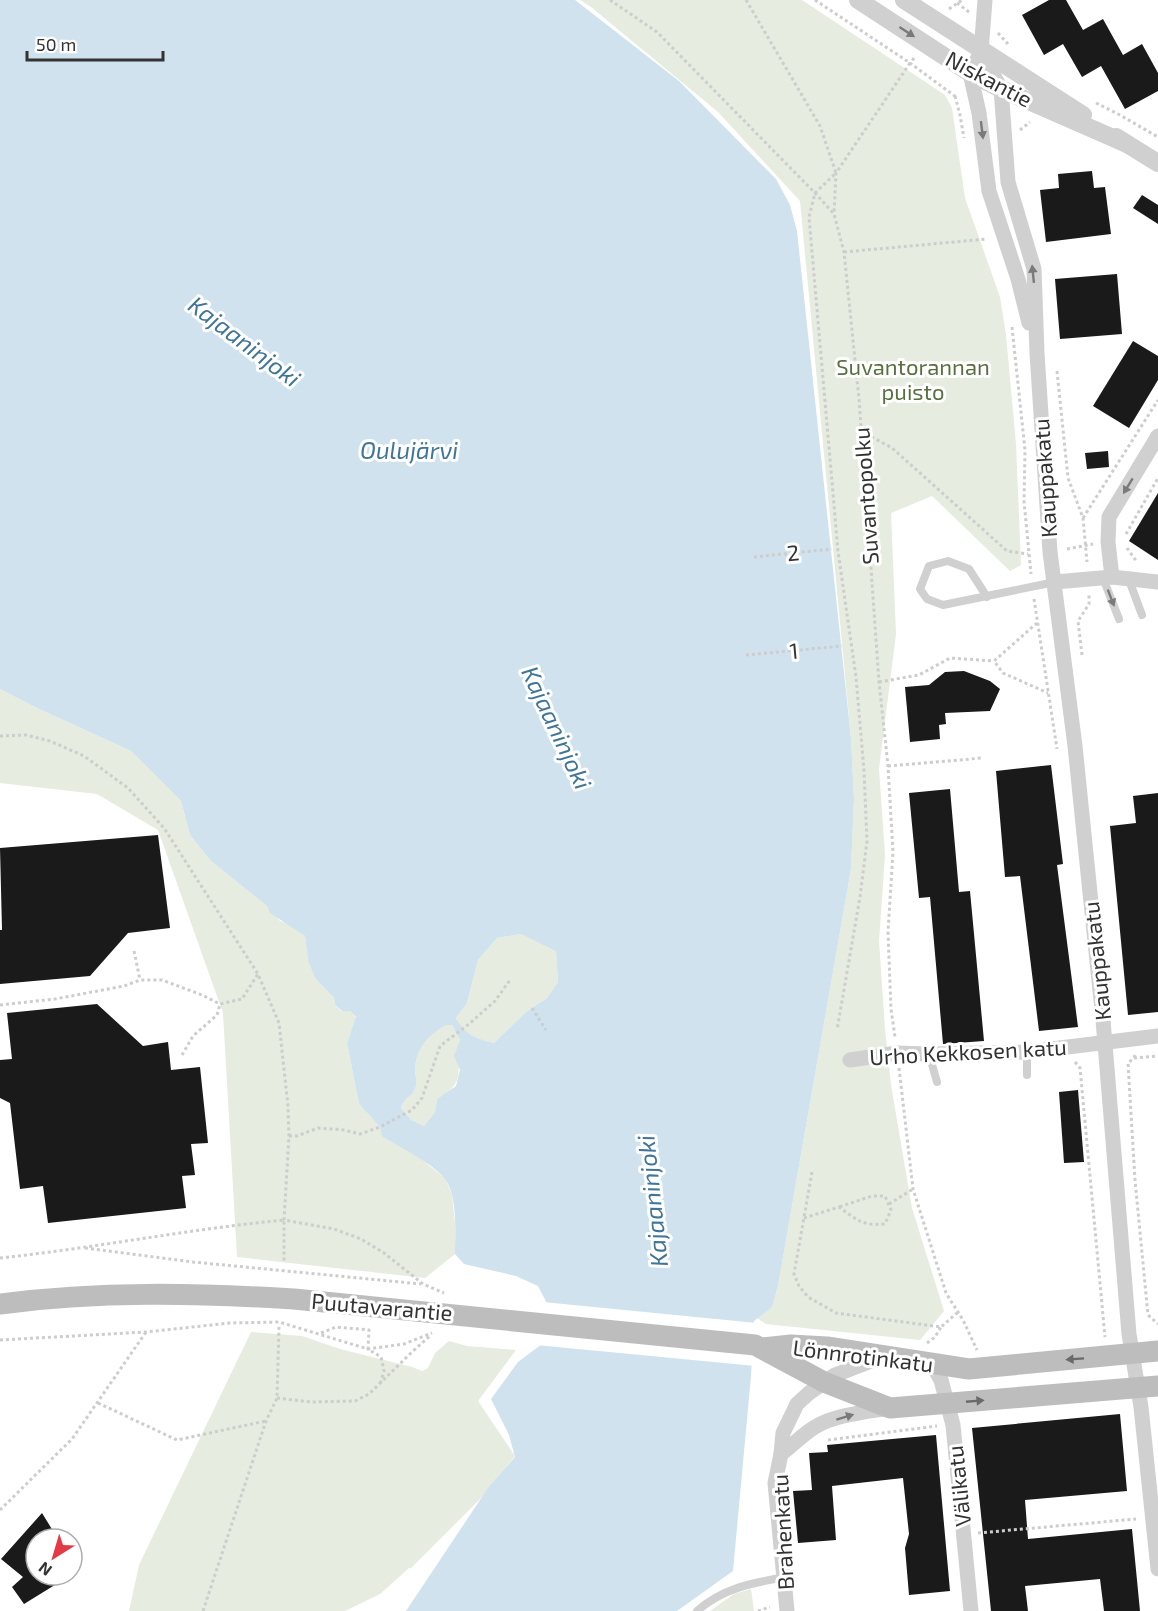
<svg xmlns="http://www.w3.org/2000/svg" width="1158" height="1611" font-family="'Exo 2',sans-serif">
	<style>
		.green { fill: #e6ecdf }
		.water { fill: #cfe2ee; fill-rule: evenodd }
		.pier { fill: #fff }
		.building { fill: #1a1a1a }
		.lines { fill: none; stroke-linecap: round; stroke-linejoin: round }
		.path { stroke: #cdcdcd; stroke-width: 3; stroke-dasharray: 3 3; stroke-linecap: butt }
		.service { stroke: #d0d0d0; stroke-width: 8 }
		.minor { stroke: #d0d0d0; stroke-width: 15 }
		.tertiary { stroke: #d0d0d0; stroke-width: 18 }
		.secondary { stroke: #bdbdbd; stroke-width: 21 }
		.oneway { fill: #7a7a7a }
		.oneway2 { fill: #6a6a6a }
		.labels { text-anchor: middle; stroke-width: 6; stroke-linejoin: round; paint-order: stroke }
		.street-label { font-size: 22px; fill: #333; stroke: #fff }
		.park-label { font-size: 22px; fill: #56703f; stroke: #fff }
		.water-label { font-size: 24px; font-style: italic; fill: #3f7597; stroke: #fff }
	</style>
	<rect width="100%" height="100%" fill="#fff"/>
	<g class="green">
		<polygon points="580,0 802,0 945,95 952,108 965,198 1000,297 1006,335 1016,444 1021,565 1010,571 932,496 891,513 896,634 879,769 885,855 879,941 885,1029 891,1085 912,1208 944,1311 920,1340 766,1324 757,1318 772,1307 778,1286 851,869 854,799 851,738 800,201 718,112 591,7"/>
		<polygon points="0,689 37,708 131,751 181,801 190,835 211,861 267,906 280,921 288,924 305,936 308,961 315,978 334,998 335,1005 341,1011 350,1011 356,1018 347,1043 359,1104 380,1127 445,1178 452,1195 455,1224 455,1254 425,1278 237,1257 223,1013 158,830 97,794 0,783"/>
		<path d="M 521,934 L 556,950 L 558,982 L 547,998 L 526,1012 L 494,1043 C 478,1039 463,1035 456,1018 L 467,1003 L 478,960 L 497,938 Z"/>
		<path d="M 447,1025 L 452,1025 L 460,1040 C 453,1068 471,1080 437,1099 L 435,1112 L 424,1126 L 411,1120 L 401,1108 C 403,1098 412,1097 415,1089 C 418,1083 415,1076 415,1070 C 416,1049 428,1034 447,1025 Z"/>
		<polygon points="251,1332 302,1336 340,1349 412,1367 422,1371 428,1368 435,1353 449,1341 467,1346 516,1350 478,1401 515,1456 485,1494 411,1568 409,1568 380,1594 345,1611 129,1611 139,1565"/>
		<polygon points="751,1589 754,1611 710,1611 734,1594"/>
	</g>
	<path class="water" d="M 0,0 L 575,0 L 679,81 L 776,179 L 790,205 L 797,231 L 851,738 L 854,799 L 851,869 L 778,1286 L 772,1307 L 754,1321 L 751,1376 L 733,1571 L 677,1611 L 406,1611 L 488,1488 L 515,1457 L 509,1435 L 491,1399 L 518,1362 L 546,1341 L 554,1317 L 538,1286 L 516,1276 L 464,1264 L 455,1254 C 455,1232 458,1197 445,1179 C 435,1165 398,1146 382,1136 L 380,1127 L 359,1104 L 347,1043 L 356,1017 L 350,1011 L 342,1011 L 335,1005 L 334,998 L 315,978 L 308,961 L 305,936 L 270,913 L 267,906 L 211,861 L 190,835 L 181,801 L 131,751 L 37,708 L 0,689 ZM 521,934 L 556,951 L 558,982 L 547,998 L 526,1012 L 494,1043 C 478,1039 464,1035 456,1018 L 467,1003 L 478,960 L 497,938 ZM 447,1025 L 452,1025 L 460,1040 L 454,1056 L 460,1070 L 456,1086 L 437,1099 L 435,1112 L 424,1126 L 411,1120 L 401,1108 C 403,1098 412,1097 415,1089 C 418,1083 415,1076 415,1070 C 416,1049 428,1034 447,1025 Z"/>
	<polygon class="pier" points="543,1302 757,1323 755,1366 536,1345 544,1339 551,1318"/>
	<g class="building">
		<polygon points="1049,0 1066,0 1083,30 1103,19 1123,55 1142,44 1158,73 1158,91 1125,109 1101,66 1082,77 1063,44 1044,55 1022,15"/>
		<polygon points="1092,171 1094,188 1105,187 1111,234 1046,242 1040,190 1059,188 1058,174"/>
		<polygon points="1142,195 1158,205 1158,224 1133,208"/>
		<polygon points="1117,274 1122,334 1060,339 1055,279"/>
		<polygon points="1133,341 1158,356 1158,380 1129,428 1093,406"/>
		<polygon points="1108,451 1109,467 1087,469 1085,453"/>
		<polygon points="1158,493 1158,560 1129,541"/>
		<polygon points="964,671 990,681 1000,689 990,711 945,713 946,724 939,725 940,739 910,742 905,687 929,685 945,672"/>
		<polygon points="1051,765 1063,864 1057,865 1078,1027 1039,1031 1020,876 1005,877 996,771"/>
		<polygon points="950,789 959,892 970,891 984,1041 943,1044 930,897 919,898 909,793"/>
		<polygon points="1158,793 1158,1012 1128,1015 1110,826 1136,823 1133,796"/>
		<polygon points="158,835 170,928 128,933 90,976 0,984 0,930 2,930 0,848"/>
		<polygon points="97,1004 143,1046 168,1042 171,1070 200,1067 208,1143 191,1144 195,1175 182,1176 186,1208 48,1223 43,1186 20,1189 10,1103 0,1098 0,1060 12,1059 7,1013"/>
		<polygon points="1078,1090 1084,1162 1064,1163 1059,1092"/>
		<polygon points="1120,1414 1127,1491 1025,1500 1028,1539 1132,1529 1140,1611 1104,1611 1100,1579 1025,1586 1028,1611 991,1611 972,1428"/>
		<polygon points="936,1435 950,1591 909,1595 905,1548 909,1534 903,1478 832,1486 836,1540 798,1543 793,1491 812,1490 809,1453 828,1452 827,1445"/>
		<polygon points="42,1513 58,1539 36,1539 36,1575 71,1575 24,1604 12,1587 23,1577 1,1559"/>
	</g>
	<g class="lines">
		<g class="path">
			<polyline points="610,0 657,32 815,193 834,214 844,252 859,399 879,682 888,766 893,852 888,932 891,1009 895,1037"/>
			<polyline points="746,0 820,126 836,173 815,193 809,217 838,551 856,677 864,771 867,841 860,897 837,1030"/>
			<polyline points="815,0 910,63 836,173 834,214"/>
			<polyline points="957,3 969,12"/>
			<polyline points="949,9 962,0"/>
			<polyline points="998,33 1008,44"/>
			<polyline points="914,58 910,63 956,97"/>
			<polyline points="955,96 960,115 964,138"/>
			<polyline points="1096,103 1120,115 1158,137"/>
			<polyline points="1020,130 1030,122"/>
			<polyline points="844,252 987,239"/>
			<polyline points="1012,327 1025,450 1024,501 1031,574"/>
			<polyline points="1057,371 1068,478 1083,518 1087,562"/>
			<polyline points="861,431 892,448 1007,551 1028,554"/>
			<polyline points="1083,518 1158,400"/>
			<polyline points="1126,534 1158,478"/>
			<polyline points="1127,548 1137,562"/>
			<polyline points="1067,549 1093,544"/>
			<polyline points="754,557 832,549"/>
			<polyline points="1034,599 1057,749"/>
			<polyline points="1037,623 994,661 1003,673 1048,693"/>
			<polyline points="746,655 842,646"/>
			<polyline points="1082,655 1078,621 1089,604 1089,595"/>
			<polyline points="879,682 919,675 950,658 994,661"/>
			<polyline points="0,736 26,735 50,741 84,756 128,788 164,828 258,974 279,1023 288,1106 289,1136 284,1220 334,1229 361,1239 384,1253 423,1284 444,1293"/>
			<polyline points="888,766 982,758"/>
			<polyline points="134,951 140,980"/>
			<polyline points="0,1005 55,999 124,986 140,980 162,980 202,995 220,1004 242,999 258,974"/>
			<polyline points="532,1008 546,1030"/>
			<polyline points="182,1055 193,1036 217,1015 220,1004"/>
			<polyline points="1135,1055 1134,1058 1128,1063 1135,1180 1148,1315 1158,1324"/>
			<polyline points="1134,1058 1158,1056"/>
			<polyline points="1075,1062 1080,1068 1105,1337"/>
			<polyline points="899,1068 913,1189 946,1293 963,1320 977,1350"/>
			<polyline points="289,1136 297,1136 318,1128 344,1130 360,1134 380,1127 412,1110 422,1098 440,1046 469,1024 495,1001 510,980"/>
			<polyline points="812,1172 794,1274 799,1286 808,1297 836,1313 941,1327 957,1313"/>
			<polyline points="889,1204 913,1189"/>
			<path d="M 804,1218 L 839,1207 C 857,1220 862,1226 885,1224 L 891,1210 L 885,1196 L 872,1196 L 839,1207"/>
			<polyline points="85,1248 193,1262 421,1284"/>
			<path d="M 0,1258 C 95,1248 189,1229 284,1220 L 284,1263"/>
			<polyline points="321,1333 336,1327 369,1330 368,1349 381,1357 384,1371 380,1384"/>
			<polyline points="0,1340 146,1332 230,1323 279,1322 368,1349 404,1344 432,1333"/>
			<polyline points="927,1343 935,1337 941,1327"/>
			<polyline points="277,1398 311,1402 355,1401 369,1394 412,1352 431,1335"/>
			<polyline points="98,1403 177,1440 266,1421"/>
			<polyline points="828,1440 937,1426"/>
			<polyline points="0,1510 72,1439 146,1332"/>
			<polyline points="978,1533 1136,1519"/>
			<polyline points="203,1611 266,1421 277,1398 279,1327"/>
			<polyline points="758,1611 770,1607"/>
		</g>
		<g class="service">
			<polyline points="1103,578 1119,619"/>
			<polyline points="1129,580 1142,615"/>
			<polyline points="987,597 969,569 948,561 929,566 920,589 927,599 943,605 1055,582"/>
			<polyline points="1027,1052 1027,1075"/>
			<polyline points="929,1054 937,1082"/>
			<path d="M 697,1611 C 723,1588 752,1583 785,1577"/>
		</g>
		<g class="minor">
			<polyline points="985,0 981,52 970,73 979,113 989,191 1018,279 1029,323"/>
			<polyline points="981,52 1001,89 1008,182 1034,269 1037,353 1050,552 1075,746 1103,1020 1129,1334 1141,1407 1158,1569"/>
			<polyline points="1112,577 1108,542 1109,517 1158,436"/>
			<polyline points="1055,582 1112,577 1158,582"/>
			<polyline points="850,1060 897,1053 929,1054 1027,1052 1158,1036"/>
			<polyline points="932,1364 941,1380 953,1425 971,1611"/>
			<path d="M 781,1454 C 792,1446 803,1434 815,1427 C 834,1415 866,1412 889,1408"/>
			<polyline points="787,1611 775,1483 781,1454 783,1433 797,1404 809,1393 835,1375 884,1356"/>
		</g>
		<g class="tertiary">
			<polyline points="858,0 970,73 1001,89 1127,144"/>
			<polyline points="904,0 1083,115"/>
			<polyline points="1116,137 1158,163"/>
		</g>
		<g class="secondary">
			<path d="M 0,1304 C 98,1291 196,1293 294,1299 L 755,1345 L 824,1382 L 890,1408 L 1158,1386"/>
			<polyline points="762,1348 791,1345 827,1347 969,1369 1158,1351"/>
		</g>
	</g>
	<defs><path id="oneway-solid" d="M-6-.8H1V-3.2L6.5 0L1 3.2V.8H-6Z" transform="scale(1.5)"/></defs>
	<g class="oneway">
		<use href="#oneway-solid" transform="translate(907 32) rotate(33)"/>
		<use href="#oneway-solid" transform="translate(982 130) rotate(83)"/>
		<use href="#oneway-solid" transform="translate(1033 274) rotate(-96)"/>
		<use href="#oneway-solid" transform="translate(1128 486) rotate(121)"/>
		<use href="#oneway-solid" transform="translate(1111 598) rotate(69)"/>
		<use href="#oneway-solid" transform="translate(845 1417) rotate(-17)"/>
	</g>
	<g class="oneway2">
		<use href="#oneway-solid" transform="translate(1075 1359) rotate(176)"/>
		<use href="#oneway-solid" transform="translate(975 1401) rotate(-5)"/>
	</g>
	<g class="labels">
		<g class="street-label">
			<text transform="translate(989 79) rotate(28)" y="8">Niskantie</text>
			<text transform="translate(1045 478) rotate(-94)" y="8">Kauppakatu</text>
			<text transform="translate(866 496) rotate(-94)" y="8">Suvantopolku</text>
			<text transform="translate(793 553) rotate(-6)" y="8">2</text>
			<text transform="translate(794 651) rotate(-5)" y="8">1</text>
			<text transform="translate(1097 961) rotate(-96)" y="8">Kauppakatu</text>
			<text transform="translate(968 1052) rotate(-3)" y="8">Urho Kekkosen katu</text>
			<text transform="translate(382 1307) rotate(5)" y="8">Puutavarantie</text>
			<text transform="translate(863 1356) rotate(7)" y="8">Lönnrotinkatu</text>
			<text transform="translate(959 1486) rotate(-96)" y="8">Välikatu</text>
			<text transform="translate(783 1532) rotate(-93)" y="8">Brahenkatu</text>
		</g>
		<g class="park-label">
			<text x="913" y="375">Suvantorannan<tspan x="913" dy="25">puisto</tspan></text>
		</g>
		<g class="water-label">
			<text transform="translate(244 342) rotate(37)" y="8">Kajaaninjoki</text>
			<text x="409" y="459">Oulujärvi</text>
			<text transform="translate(556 728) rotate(65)" y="8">Kajaaninjoki</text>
			<text transform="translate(653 1201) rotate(-96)" y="8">Kajaaninjoki</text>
		</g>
	</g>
	<g transform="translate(54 1557) rotate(217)"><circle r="28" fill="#ffffff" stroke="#adadad" stroke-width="1.5"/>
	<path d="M0-4.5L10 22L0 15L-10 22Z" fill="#e63946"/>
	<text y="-9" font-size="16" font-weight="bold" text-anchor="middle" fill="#333333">N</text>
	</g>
	<path d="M27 51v9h136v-9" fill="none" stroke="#333333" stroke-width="3"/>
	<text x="36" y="51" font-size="18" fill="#333333" stroke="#ffffff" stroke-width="4.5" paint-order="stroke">50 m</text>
</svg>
